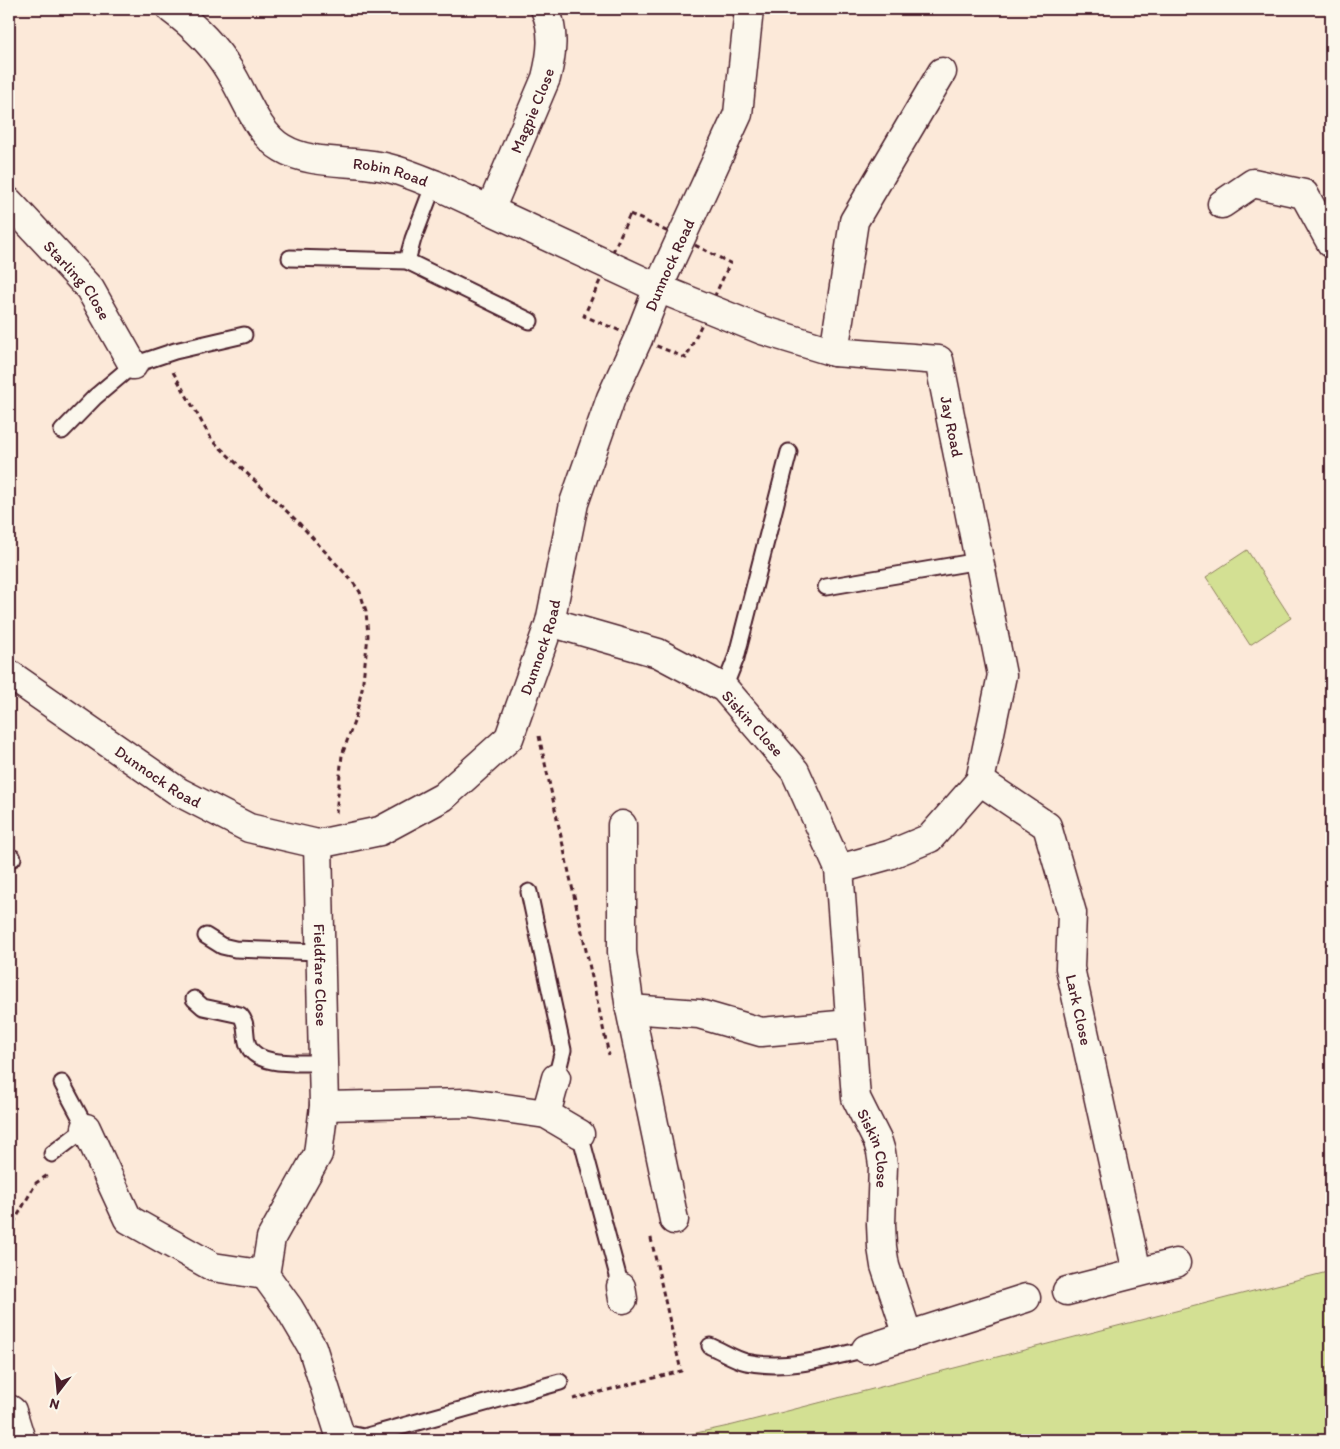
<svg xmlns="http://www.w3.org/2000/svg" width="1340" height="1449" font-family="Itim,sans-serif">
	<style>
		.green { fill: #d3e093; stroke: #8e805f }
		.lines { fill: none; stroke-linecap: round; stroke-linejoin: round }
		.lane-casing { stroke: #4a1f2b; stroke-width: 19 }
		.street-casing { stroke: #4a1f2b; stroke-width: 31 }
		.path { stroke: #4a1f2b; stroke-width: 3; stroke-dasharray: 5 4; stroke-linecap: butt }
		.lane { stroke: #fbf7ec; stroke-width: 15 }
		.street { stroke: #fbf7ec; stroke-width: 28 }
		.labels { text-anchor: middle; stroke-width: 4.5; stroke-linejoin: round; paint-order: stroke }
		.street-label { font-size: 16px; fill: #4a1f2b; stroke: #fbf7ec }
	</style>
	<rect width="100%" height="100%" fill="#fce9d9"/>
	<filter id="ink" filterUnits="userSpaceOnUse"><feTurbulence type="fractalNoise" baseFrequency=".02" numOctaves="2"/><feDisplacementMap in="SourceGraphic" scale="10" xChannelSelector="R" yChannelSelector="G"/><feConvolveMatrix kernelMatrix="1 2 1 2 8 2 1 2 1" color-interpolation-filters="sRGB"/></filter>
	<g filter="url(#ink)">
		<g class="green">
			<polygon points="1247,550 1291,618 1250,645 1206,577"/>
			<polygon points="1331,1271 1331,1440 664,1440 733,1425"/>
		</g>
		<g class="lines">
			<defs>
				<g id="lane">
					<polyline points="290,258 407,261 530,321"/>
					<polyline points="407,261 413,239 434,184"/>
					<polyline points="62,431 95,397 133,365 175,351 244,335"/>
					<polyline points="826,587 979,561"/>
					<polyline points="724,688 736,658 789,452"/>
					<polyline points="9,859 13,858"/>
					<polyline points="529,892 563,1050 556,1078"/>
					<polyline points="206,936 222,946 235,949 320,952"/>
					<path d="M 194,999 L 203,1007 L 240,1015 C 248,1023 244,1035 248,1045 C 257,1068 302,1062 323,1063"/>
					<polyline points="580,1134 621,1287"/>
					<polyline points="52,1154 86,1128 62,1083"/>
					<path d="M 710,1346 C 722,1351 734,1359 746,1362 C 785,1371 829,1358 866,1349"/>
					<polyline points="334,1436 339,1432 364,1437 560,1382"/>
				</g>
				<g id="street">
					<path id="s1" d="M 171,9 C 194,26 214,45 229,70 C 244,93 257,134 282,148 C 310,165 348,160 379,166 C 398,169 416,177 434,184 L 658,288 L 762,330 L 834,352 L 939,360 L 1002,675 L 980,781 L 930,838 L 889,855 L 839,869 L 795,771 L 724,688 L 658,653 L 550,622"/>
					<path id="s2" d="M 9,202 L 90,289 L 133,365"/>
					<polyline points="1222,204 1253,183 1304,194 1331,243"/>
					<path id="s3" d="M 490,210 L 546,78 C 552,54 555,32 545,9"/>
					<polyline points="834,352 854,221 942,72"/>
					<path id="s4" d="M 9,674 L 179,792 L 249,828 L 318,844 L 380,831 L 443,797 L 509,738 L 550,622 L 574,503 L 611,398 L 638,339 L 658,288 L 738,114 L 749,9"/>
					<path id="s5" d="M 980,781 L 1047,826 L 1072,913 L 1070,968 L 1137,1272"/>
					<polyline points="622,825 622,952 630,1009 674,1220"/>
					<path id="s6" d="M 318,844 L 324,1106 L 318,1154 L 271,1238 L 265,1275 L 289,1308 L 312,1347 L 339,1432"/>
					<path id="s7" d="M 839,869 L 856,1098 L 878,1142 L 881,1152 L 883,1165 L 881,1224 L 882,1247 L 885,1266 L 908,1336"/>
					<polyline points="630,1009 699,1014 761,1032 850,1024"/>
					<polyline points="324,1106 469,1103 546,1114 580,1134"/>
					<polyline points="546,1114 556,1078"/>
					<polyline points="86,1128 128,1219 213,1267 265,1275"/>
					<polyline points="621,1287 623,1299"/>
					<polyline points="1067,1291 1176,1263"/>
					<polyline points="866,1349 1026,1298"/>
					<polyline points="9,1409 12,1411 21,1440"/>
				</g>
			</defs>
			<use href="#lane" class="lane-casing"/>
			<use href="#street" class="street-casing"/>
			<g class="path">
				<polygon points="630,214 681,238 730,263 686,358 584,316"/>
				<polyline points="173,372 212,440 297,521 352,581 360,592 366,611 368,636 362,689 355,719 342,755 336,813"/>
				<polyline points="539,736 609,1055"/>
				<polyline points="9,1231 36,1183 49,1174"/>
				<polyline points="573,1399 681,1371 650,1234"/>
			</g>
			<use href="#lane" class="lane"/>
			<use href="#street" class="street"/>
		</g>
	</g>
	<g class="labels">
		<g class="street-label">
			<text dy="6" stroke="none"><textPath href="#s3" startOffset="108">Magpie Close</textPath></text>
			<text dy="6" stroke="none"><textPath href="#s1" startOffset="292">Robin Road</textPath></text>
			<text dy="6" stroke="none"><textPath href="#s4" startOffset="1081">Dunnock Road</textPath></text>
			<text dy="6" stroke="none"><textPath href="#s2" startOffset="104">Starling Close</textPath></text>
			<text dy="6" stroke="none"><textPath href="#s1" startOffset="945">Jay Road</textPath></text>
			<text dy="6" stroke="none"><textPath href="#s4" startOffset="676">Dunnock Road</textPath></text>
			<text transform="translate(753 723) rotate(48)" y="6">Siskin Close</text>
			<text dy="6" stroke="none"><textPath href="#s4" startOffset="181">Dunnock Road</textPath></text>
			<text dy="6" stroke="none"><textPath href="#s6" startOffset="131">Fieldfare Close</textPath></text>
			<text dy="6" stroke="none"><textPath href="#s5" startOffset="269">Lark Close</textPath></text>
			<text dy="6" stroke="none"><textPath href="#s7" startOffset="284">Siskin Close</textPath></text>
		</g>
	</g>
	<rect width="1340" height="1449" fill="none" stroke="#fbf7ec" stroke-width="30"/>
	<rect x="15" y="15" width="1310" height="1419" fill="none" stroke="#4a1f2b" stroke-width="2" filter="url(#ink)"/>
	<g transform="translate(58 1392) rotate(196)" stroke="#fbf7ec" stroke-width="4" paint-order="stroke">
	<path d="M0-4L9 19L0 12L-9 19Z" fill="#4a1f2b"/>
	<text y="-8" font-size="14" font-weight="bold" text-anchor="middle" fill="#4a1f2b">N</text>
	</g>
</svg>
